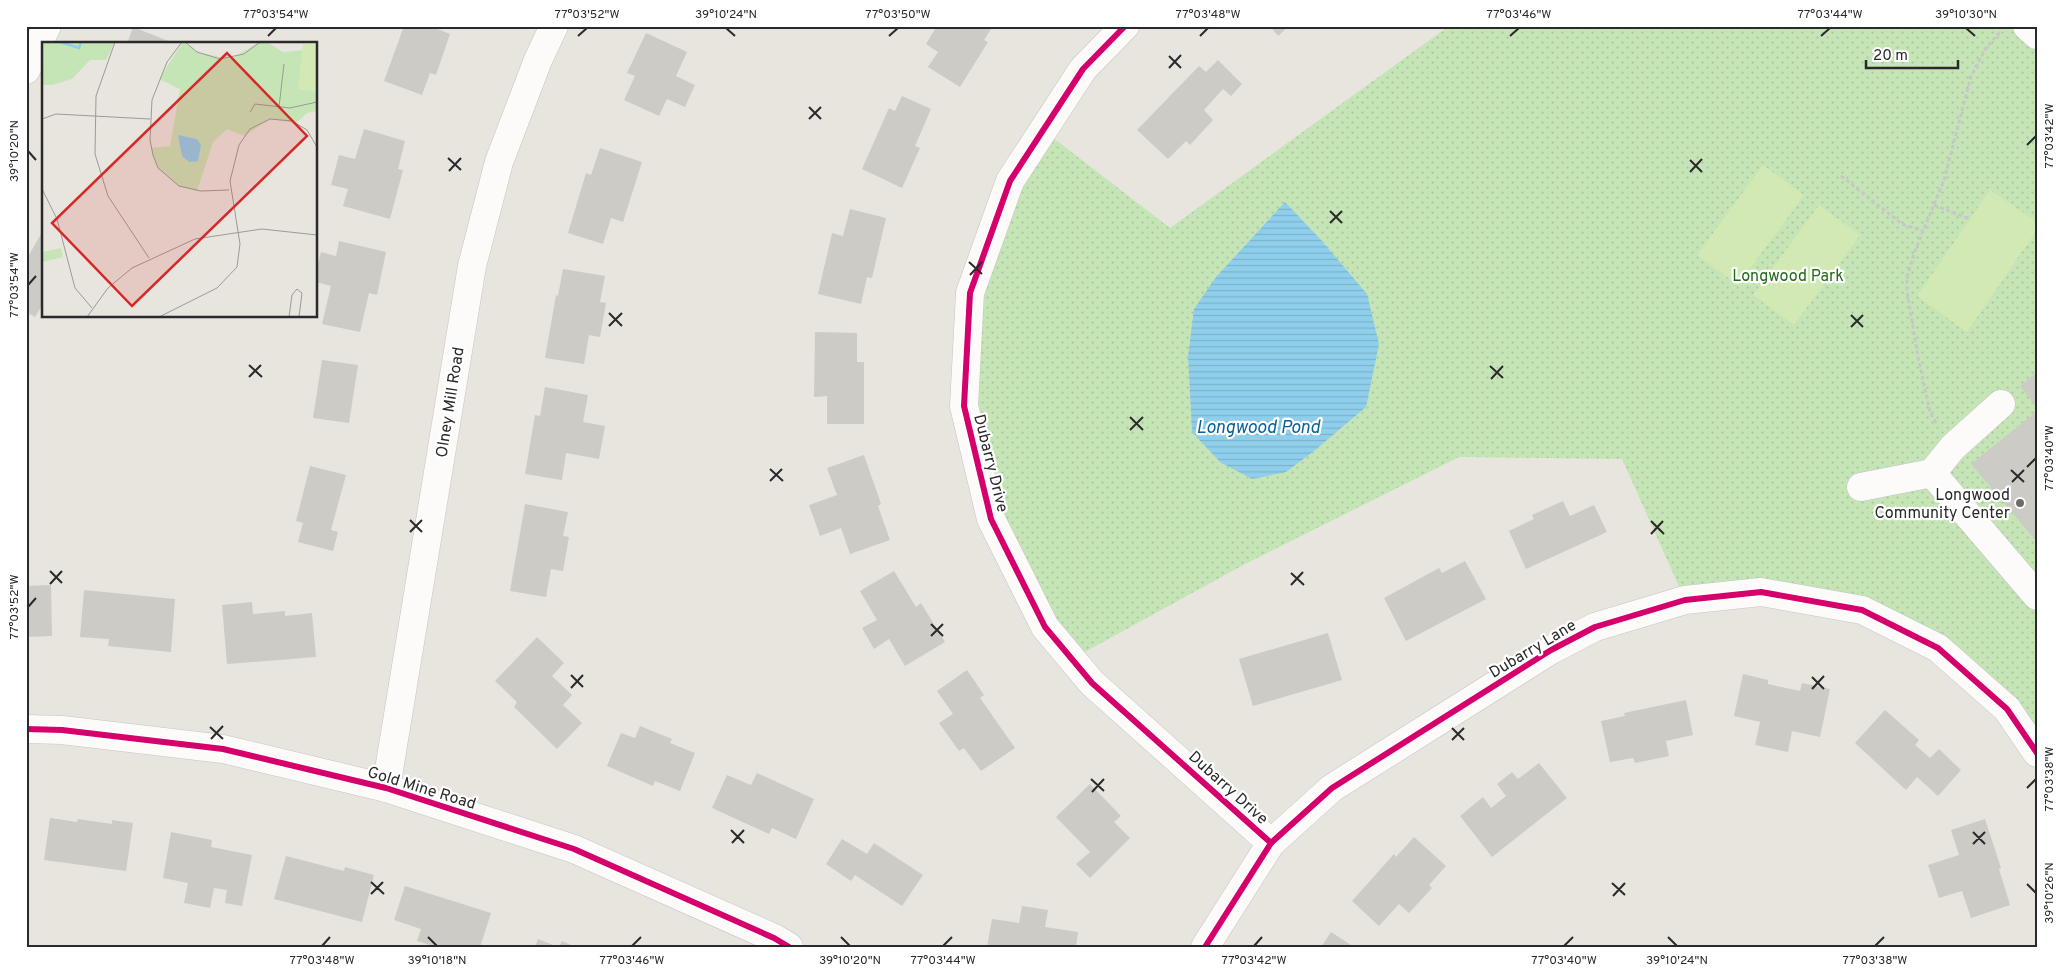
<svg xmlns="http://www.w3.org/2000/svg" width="2063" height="973" font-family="Overpass,sans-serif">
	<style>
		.grass { fill: url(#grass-dots) }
		.pitch { fill: #d2e9b4 }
		.water { fill: url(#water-rules) }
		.building { fill: #cdcbc6 }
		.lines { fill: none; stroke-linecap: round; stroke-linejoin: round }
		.minor-casing { stroke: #c5c4c5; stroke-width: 29 }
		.path { stroke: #c8c7c7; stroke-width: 3; stroke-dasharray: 4 2.5; stroke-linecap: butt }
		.minor { stroke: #fcfbfa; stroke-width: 28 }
		.cycleway-casing { stroke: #fff; stroke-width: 9 }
		.cycleway { stroke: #d6006c; stroke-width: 6 }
		.ticks { fill: none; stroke: #2a2a2a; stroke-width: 2 }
		.poi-dot { fill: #6c6b69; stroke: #fff; stroke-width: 2 }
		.labels { text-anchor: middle; stroke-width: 4.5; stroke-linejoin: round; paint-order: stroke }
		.park-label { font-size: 16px; fill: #236918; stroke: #fff }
		.street-label { font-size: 16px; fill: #2a2a2a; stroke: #fff }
		.poi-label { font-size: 16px; fill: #2a2a2a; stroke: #fff; text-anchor: end }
		.water-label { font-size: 18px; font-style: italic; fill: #0a619e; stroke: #fff }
		.inset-river { fill: none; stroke: #90cfec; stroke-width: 2.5 }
		.inset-road { fill: none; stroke: #9c9a97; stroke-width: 1 }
		.view { fill: #d62828; fill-opacity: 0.15; stroke: #d62828; stroke-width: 2.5 }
		.inset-edge { fill: none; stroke: #2a2a2a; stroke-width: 2.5 }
		.neatline { fill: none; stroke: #2a2a2a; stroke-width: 2 }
		.ticks-label { font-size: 12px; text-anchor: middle; fill: #2a2a2a }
	</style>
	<defs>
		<pattern id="grass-dots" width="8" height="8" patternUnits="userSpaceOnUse" patternTransform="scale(1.25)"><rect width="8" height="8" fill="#c6e5b7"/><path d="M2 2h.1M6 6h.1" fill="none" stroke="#aac59e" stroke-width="1.8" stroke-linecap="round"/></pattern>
		<pattern id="water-rules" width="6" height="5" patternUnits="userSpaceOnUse" patternTransform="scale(1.25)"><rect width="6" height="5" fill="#90cfec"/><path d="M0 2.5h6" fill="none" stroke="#7cb2cb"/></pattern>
	</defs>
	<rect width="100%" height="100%" fill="#e8e5df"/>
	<polygon class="grass" points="1449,26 2027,26 2037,35 2037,753 2007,709 1862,610 1685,600 1622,459 1459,457 1245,564 1072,659 1045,627 964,406 970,293 1043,130 1170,228"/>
	<g class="pitch">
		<polygon points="1763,165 1804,195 1738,285 1697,255"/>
		<polygon points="1990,190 2037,222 2037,230 1967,332 1917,296"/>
		<polygon points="1819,205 1860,235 1794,325 1753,295"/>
	</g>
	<polygon class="water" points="1285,202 1322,241 1367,294 1379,344 1366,407 1314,451 1286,472 1252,479 1220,462 1192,432 1188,356 1194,309 1216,277"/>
	<g class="building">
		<polygon points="404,26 430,26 450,34 436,75 430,73 422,95 384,81"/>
		<polygon points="937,26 993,26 984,40 988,42 960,87 928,67 938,52 926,44"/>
		<polygon points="1270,26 1289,26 1278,36"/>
		<polygon points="133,27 176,44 127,44"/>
		<polygon points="646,33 687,52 676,76 695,85 685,107 667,99 659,116 624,100 635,76 627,73"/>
		<polygon points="1218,60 1242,84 1231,96 1223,89 1204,110 1213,120 1190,145 1186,141 1168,159 1137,130 1199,66 1206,72"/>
		<polygon points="902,96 931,109 915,146 920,148 902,188 862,169 889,108 895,111"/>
		<polygon points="364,129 405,141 398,169 403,170 390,219 343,206 348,189 331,185 339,155 355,159"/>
		<polygon points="600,148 642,162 623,222 611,218 603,244 568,233 586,173 591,175"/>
		<polygon points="850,209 886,218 872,278 867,277 861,304 818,294 832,233 843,236"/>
		<polygon points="44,229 44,302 35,317 26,312 26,260"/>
		<polygon points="339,241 386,252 377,295 369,293 360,332 322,324 331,286 316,282 316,271 321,252 336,256"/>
		<polygon points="563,269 605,276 600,302 606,303 600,337 589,335 584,364 545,358 556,295 558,296"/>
		<polygon points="815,332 857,333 857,362 864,362 864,424 827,424 827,396 814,397"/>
		<polygon points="322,360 358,365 349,423 313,418"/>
		<polygon points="2037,372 2037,408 2020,386"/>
		<polygon points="545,387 588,395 583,422 605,426 599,459 566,453 562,480 525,474 535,415 540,416"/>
		<polygon points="2037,411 2037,542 1971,464"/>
		<polygon points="864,455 881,504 878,506 890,540 850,554 841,528 820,536 809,505 837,495 827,468"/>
		<polygon points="310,466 346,475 331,530 338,532 333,551 298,542 303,523 296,521"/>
		<polygon points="1563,501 1570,516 1594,505 1607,532 1526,569 1509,531 1534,519 1532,515"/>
		<polygon points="525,504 568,512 563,536 569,537 563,571 551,569 546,597 510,591"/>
		<polygon points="1465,561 1486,599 1406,641 1384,598 1439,568 1442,573"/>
		<polygon points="894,571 916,607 921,603 945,642 905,666 889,639 874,649 862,628 877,620 860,591"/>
		<polygon points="51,585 52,636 26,637 26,586"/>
		<polygon points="84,590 175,599 171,652 108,646 109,639 80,637"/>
		<polygon points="252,602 253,614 285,611 285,616 312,613 316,657 227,664 222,605"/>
		<polygon points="1328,633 1342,680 1253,706 1239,659"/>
		<polygon points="537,637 564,663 552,676 572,695 563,705 582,723 557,749 514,707 517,702 495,681"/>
		<polygon points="967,670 984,695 980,698 1015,748 981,771 964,748 959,751 939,723 953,714 937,691"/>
		<polygon points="1743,674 1768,680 1768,684 1800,691 1802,683 1830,689 1820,737 1792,731 1788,752 1755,745 1760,722 1734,716"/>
		<polygon points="1686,700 1693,735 1666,741 1669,756 1635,763 1633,758 1610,762 1601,721 1625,716 1624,713"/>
		<polygon points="1885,710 1919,740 1915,745 1930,758 1939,749 1961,770 1938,796 1917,777 1906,790 1855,743"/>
		<polygon points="640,726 672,739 670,743 695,753 680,791 655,781 653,786 607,766 621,733 635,738"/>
		<polygon points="1539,763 1567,798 1492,857 1460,816 1483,797 1491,808 1506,796 1497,784 1512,772 1518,779"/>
		<polygon points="757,773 814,799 796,839 772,828 769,834 712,808 727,775 751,785"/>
		<polygon points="1090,784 1121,816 1114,822 1130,838 1090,878 1076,864 1090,852 1056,817"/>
		<polygon points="50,818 77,822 78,819 112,824 112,820 133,823 126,871 44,860"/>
		<polygon points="1985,819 2001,868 1999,869 2010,905 1971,918 1962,891 1939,898 1928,865 1959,855 1951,830"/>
		<polygon points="171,832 212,840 211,847 252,855 242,906 225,903 227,890 214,888 210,908 184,903 188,883 163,878"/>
		<polygon points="1414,837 1446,866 1429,885 1432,888 1409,913 1399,904 1379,926 1352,901 1394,854 1396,857"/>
		<polygon points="842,839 867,854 874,843 923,875 902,906 855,875 851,881 826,864"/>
		<polygon points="286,856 344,871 345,867 374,875 362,922 274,899"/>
		<polygon points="405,886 491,913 480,947 436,947 417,941 421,929 394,920"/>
		<polygon points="1022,906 1048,910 1045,927 1078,932 1076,947 987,947 992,919 1019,923"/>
		<polygon points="1331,932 1354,947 1321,947"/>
		<polygon points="538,939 558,947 535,947"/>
		<polygon points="562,941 575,947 559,947"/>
	</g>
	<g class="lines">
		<defs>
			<g id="minor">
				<polyline points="1125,26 1083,69 1010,181 970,293 964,406 991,519 1045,627 1092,683 1271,843"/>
				<polyline points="2027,26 2037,35"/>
				<polyline points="26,70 47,26"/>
				<polyline points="1932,473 1953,447 2001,404"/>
				<polyline points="1861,487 1932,473 2037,596"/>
				<polyline points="26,729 62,730 223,749 386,788 574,849 774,938 789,947"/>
				<polyline points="386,788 472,266 499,162 538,60 554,26"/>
				<polyline points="1205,947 1271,843 1332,788 1551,650 1595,627 1685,600 1761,592 1862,610 1938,648 2007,709 2037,753"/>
			</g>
		</defs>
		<use href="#minor" class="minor-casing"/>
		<g class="path">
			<polyline points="1841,176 1902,224 1923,231"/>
			<polyline points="1934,205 1970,219"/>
			<polyline points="1936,423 1930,412 1918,357 1907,291 1907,277 1915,251 1944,180 1971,76 1986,48 2000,32"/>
		</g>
		<use href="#minor" class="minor"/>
		<defs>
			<g id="cycleway">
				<polyline points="1125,26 1083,69 1010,181 970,293 964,406 991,519 1045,627 1092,683 1271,843"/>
				<polyline points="26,729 62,730 223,749 386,788 574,849 774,938 789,947"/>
				<polyline points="1205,947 1271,843 1332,788 1551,650 1595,627 1685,600 1761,592 1862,610 1938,648 2007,709 2037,753"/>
			</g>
		</defs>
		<use href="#cycleway" class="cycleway-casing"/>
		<use href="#cycleway" class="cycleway"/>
	</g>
	<path class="ticks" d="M 726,28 L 735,36M 1966,28 L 1975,36M 268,36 L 276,28M 578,36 L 587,28M 889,36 L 898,28M 1200,36 L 1208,28M 1510,36 L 1519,28M 1821,36 L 1830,28M 1169,56 L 1181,68M 1169,68 L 1181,55M 809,107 L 821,119M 809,119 L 821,107M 2027,145 L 2036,136M 28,151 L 36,160M 448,158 L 461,170M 1690,160 L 1702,172M 449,171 L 461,158M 1690,172 L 1702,159M 1330,211 L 1342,223M 1330,223 L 1342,211M 969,262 L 982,274M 970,275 L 982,262M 28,285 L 36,276M 609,313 L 622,326M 1851,315 L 1863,327M 609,326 L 622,313M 1851,327 L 1863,315M 249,365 L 262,377M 1490,366 L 1503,378M 249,377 L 261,365M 1491,379 L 1503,366M 1130,417 L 1143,430M 1130,430 L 1143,417M 2027,467 L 2036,458M 770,469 L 783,481M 2011,470 L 2024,482M 770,481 L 782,469M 2012,482 L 2024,470M 410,520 L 422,532M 1651,521 L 1664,534M 410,532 L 422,520M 1651,534 L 1663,521M 50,571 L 62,583M 1291,573 L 1304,585M 50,584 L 62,571M 1291,585 L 1303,572M 28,607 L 36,598M 931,624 L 943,636M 931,636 L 943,624M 571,675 L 583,687M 1812,677 L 1824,689M 571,688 L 583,675M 1812,689 L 1824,676M 210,727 L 223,739M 1452,728 L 1464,740M 211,739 L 223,726M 1452,740 L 1464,728M 1091,779 L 1104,791M 2027,788 L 2036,779M 1092,792 L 1104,779M 731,830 L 744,843M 1973,832 L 1985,844M 732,843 L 744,830M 1973,844 L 1985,832M 371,882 L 384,894M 1612,883 L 1625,895M 2027,884 L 2036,893M 371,894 L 383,882M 1613,896 L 1625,883M 428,937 L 437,946M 841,937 L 850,946M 1668,937 L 1677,946M 322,946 L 330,937M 632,946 L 641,937M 943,946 L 952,937M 1254,946 L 1262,937M 1564,946 L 1573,937M 1875,946 L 1884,937"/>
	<circle class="poi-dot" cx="2020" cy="503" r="5"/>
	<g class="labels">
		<g class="park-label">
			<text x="1788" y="281">Longwood Park</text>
		</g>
		<g class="street-label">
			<text transform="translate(449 402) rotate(-81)" y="6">Olney Mill Road</text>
			<text transform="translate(992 463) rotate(76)" y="6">Dubarry Drive</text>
			<text transform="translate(1532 648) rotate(-31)" y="6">Dubarry Lane</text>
			<text transform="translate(422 787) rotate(17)" y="6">Gold Mine Road</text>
			<text transform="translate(1229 787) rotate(42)" y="6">Dubarry Drive</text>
		</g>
		<g class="poi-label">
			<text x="2010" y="500">Longwood<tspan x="2010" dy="18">Community Center</tspan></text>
		</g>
		<g class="water-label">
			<text x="1258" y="433">Longwood Pond</text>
		</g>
	</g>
	<g transform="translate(42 42)">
		<rect width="275" height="275" fill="#e8e5df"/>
		<path d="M 141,0 L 155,10 L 188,17 L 218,0 L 225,0 L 241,10 L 275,7 L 275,69 L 265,71 L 254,81 L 228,77 L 202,94 L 185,87 L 171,100 L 155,149 L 137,144 L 116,126 L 109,106 L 128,104 L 138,47 L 117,37 ZM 19,206 L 21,215 L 0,220 L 0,210 Z" fill="#c6e5b7"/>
		<path d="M 0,0 L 73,0 L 64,18 L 48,18 L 30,37 L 10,43 L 0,43 Z" fill="#c6e5b7"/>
		<path d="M 261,1 L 275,3 L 275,50 L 256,47 Z" fill="#d2e9b4"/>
		<path d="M 136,93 L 155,97 L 159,103 L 156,119 L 147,120 L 140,114 Z" fill="#90cfec"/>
		<path class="inset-river" d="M 18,0 L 37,6 L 39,0"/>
		<path class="inset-road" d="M 73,0 L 54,54 L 53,112 L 66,154 L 107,216M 140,0 L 125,20 L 110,58 L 108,98 L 111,113 L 116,126 L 137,144 L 159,149 L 187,148M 143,0 L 155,10 L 178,17 L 202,12 L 218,0M 237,65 L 242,22M 208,70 L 213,62 L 248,66 L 275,60M 0,77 L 14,72 L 108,77M 0,147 L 15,177 L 33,246 L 50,266M 45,275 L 66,246 L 90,226 L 153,197 L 220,187 L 275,193M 117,275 L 175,246 L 195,225 L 198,202 L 188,139 L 197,103 L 208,87 L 228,77 L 250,79 L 265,88 L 275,105M 247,275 L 250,253 L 255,247 L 260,251 L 257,275"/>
		<path class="view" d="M 185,11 L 265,94 L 90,264 L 10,181 Z"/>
		<rect width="275" height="275" class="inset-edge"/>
	</g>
	<rect width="2063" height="973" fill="none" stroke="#ffffff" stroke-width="55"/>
	<path d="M1866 60v8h92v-8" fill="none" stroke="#2a2a2a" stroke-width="2.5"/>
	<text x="1873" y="60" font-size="15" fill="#2a2a2a" stroke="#ffffff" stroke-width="4" paint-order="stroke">20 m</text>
	<rect x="28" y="28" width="2008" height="918" class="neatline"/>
	<g class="ticks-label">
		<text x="276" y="18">77°03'54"W</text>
		<text x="587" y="18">77°03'52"W</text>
		<text x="726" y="18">39°10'24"N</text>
		<text x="898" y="18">77°03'50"W</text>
		<text x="1208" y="18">77°03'48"W</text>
		<text x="1519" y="18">77°03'46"W</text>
		<text x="1830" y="18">77°03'44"W</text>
		<text x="1966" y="18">39°10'30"N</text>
		<text transform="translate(2049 136) rotate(-90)" y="4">77°03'42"W</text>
		<text transform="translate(14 151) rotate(-90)" y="4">39°10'20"N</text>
		<text transform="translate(14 285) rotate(-90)" y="4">77°03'54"W</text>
		<text transform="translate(2049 458) rotate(-90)" y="4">77°03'40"W</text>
		<text transform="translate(14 607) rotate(-90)" y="4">77°03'52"W</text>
		<text transform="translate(2049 779) rotate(-90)" y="4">77°03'38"W</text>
		<text transform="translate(2049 893) rotate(-90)" y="4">39°10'26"N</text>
		<text x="322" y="964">77°03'48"W</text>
		<text x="437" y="964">39°10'18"N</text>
		<text x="632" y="964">77°03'46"W</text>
		<text x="850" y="964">39°10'20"N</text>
		<text x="943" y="964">77°03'44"W</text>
		<text x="1254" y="964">77°03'42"W</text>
		<text x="1564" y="964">77°03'40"W</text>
		<text x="1677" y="964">39°10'24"N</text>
		<text x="1875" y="964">77°03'38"W</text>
	</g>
</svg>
